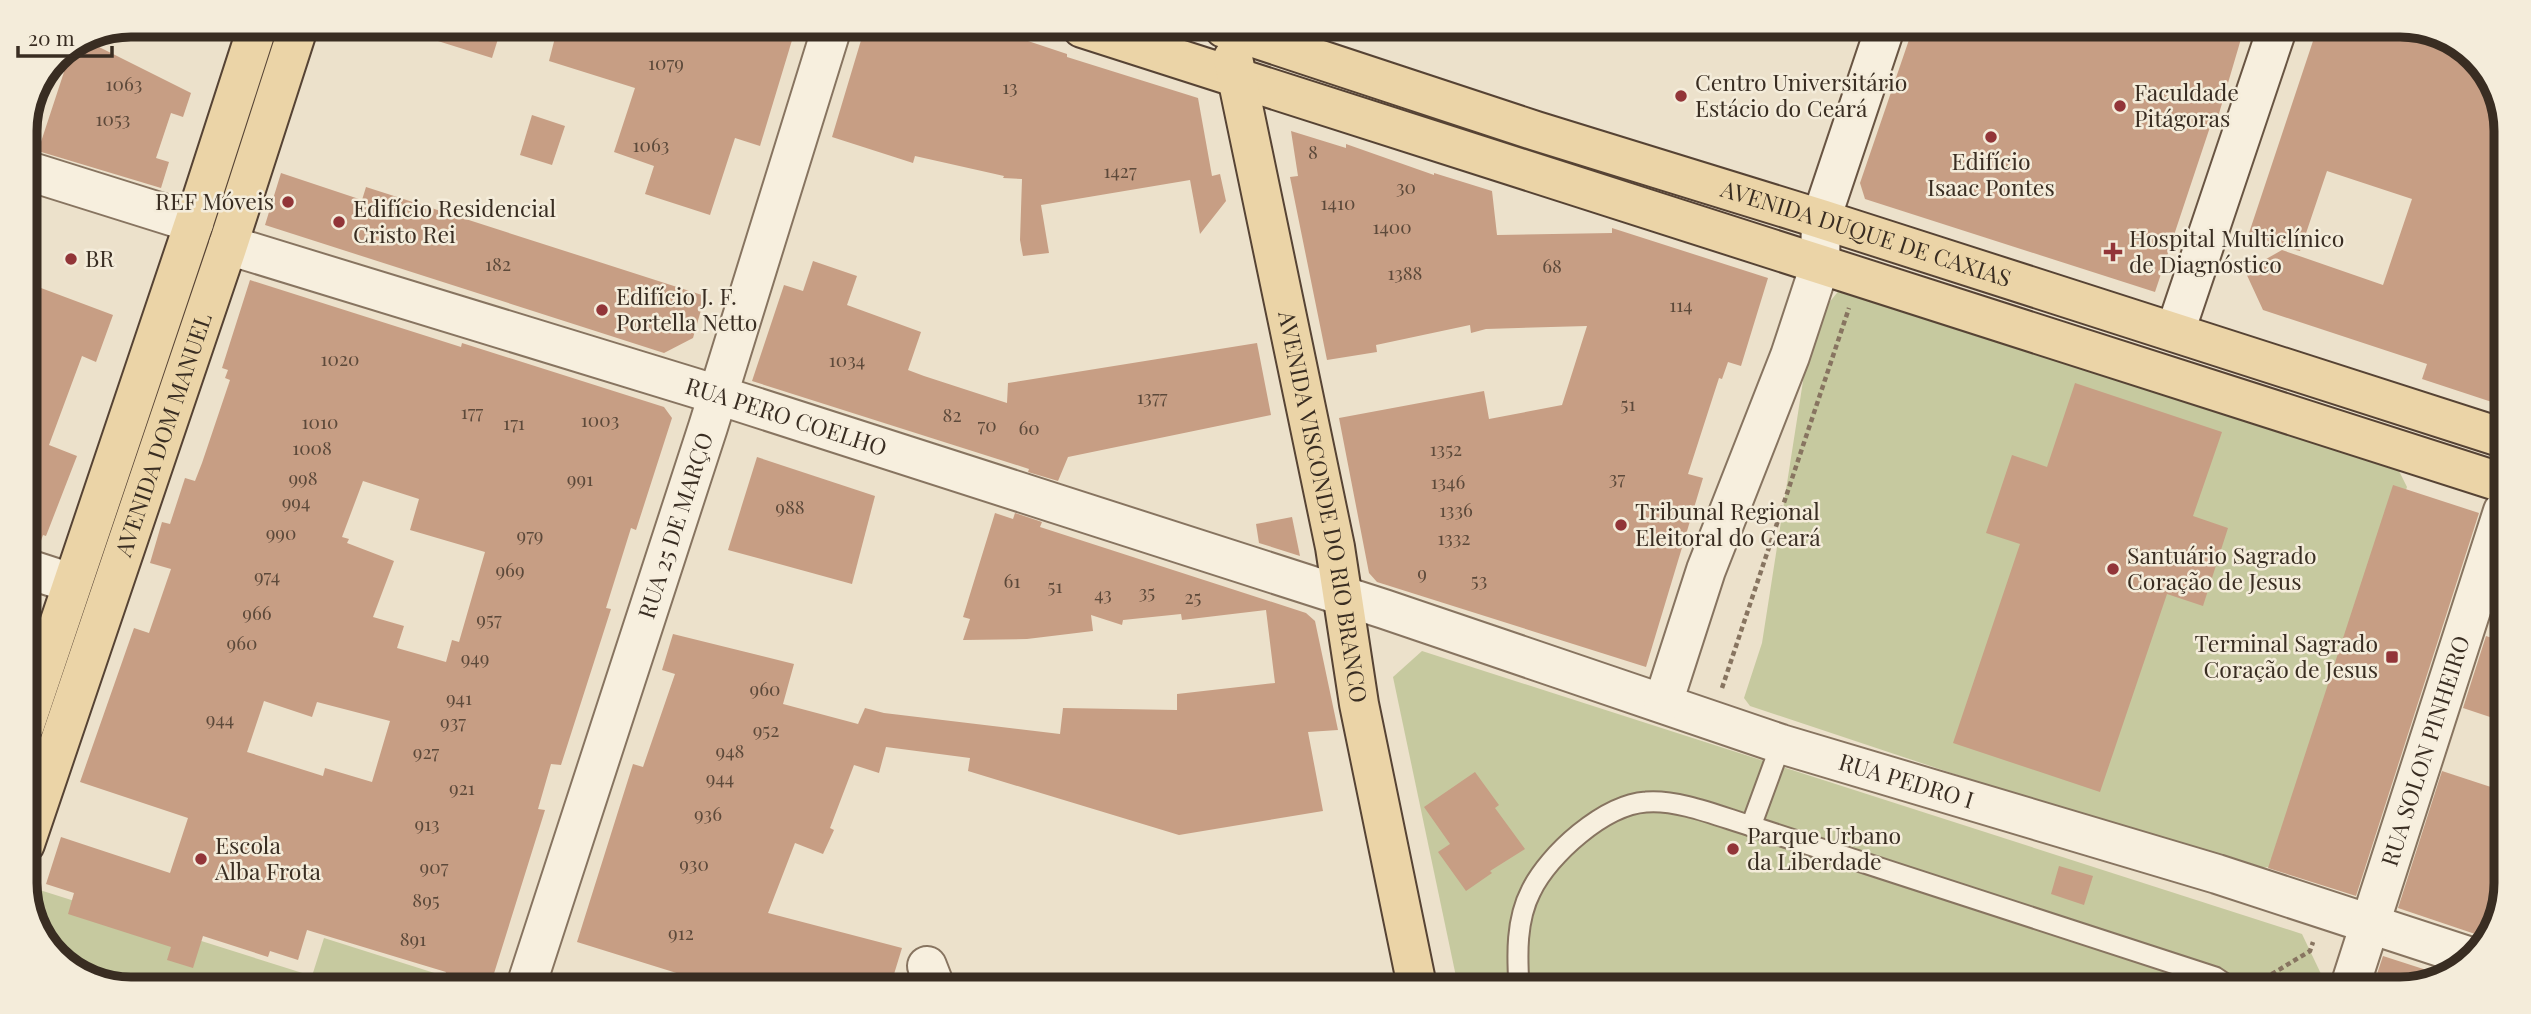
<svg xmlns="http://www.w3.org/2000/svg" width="2531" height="1014" font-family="'Playfair Display',serif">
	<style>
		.green { fill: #c6c99f }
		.building { fill: #c79e84; fill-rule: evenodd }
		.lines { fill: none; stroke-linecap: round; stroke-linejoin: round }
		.lane-casing { stroke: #877460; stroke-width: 23 }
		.street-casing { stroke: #877460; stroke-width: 42 }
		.secondary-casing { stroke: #695543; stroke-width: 42 }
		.primary-casing { stroke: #564334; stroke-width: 42 }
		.path { stroke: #877460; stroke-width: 4.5; stroke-dasharray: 5 3.5; stroke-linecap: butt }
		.lane { stroke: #f7efde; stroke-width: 19 }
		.street { stroke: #f7efde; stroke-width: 38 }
		.secondary { stroke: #f7efde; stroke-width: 38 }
		.primary { stroke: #ebd4a7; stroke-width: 38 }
		.poi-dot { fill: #923538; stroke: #f4ecda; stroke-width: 2.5 }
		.labels { text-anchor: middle; stroke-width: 5; stroke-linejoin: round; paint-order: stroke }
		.number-label { font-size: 19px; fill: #5c493a }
		.poi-label { font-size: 23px; fill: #392d22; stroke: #f4ecda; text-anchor: start }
		.street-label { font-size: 23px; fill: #392d22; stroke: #f4ecda }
		.rim { fill: none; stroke: #392d22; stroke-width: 9 }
	</style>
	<rect width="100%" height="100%" fill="#ece1cb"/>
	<g class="green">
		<polygon points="1841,288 2398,469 2407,487 2273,866 2246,871 1750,706 1744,698 1762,643 1806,362 1823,310"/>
		<polygon points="1422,651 2302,934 2322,976 2318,989 1458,986 1393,677"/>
		<polygon points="27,886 312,976 324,938 466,983 90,982 46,948 25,892"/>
	</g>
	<g class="building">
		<polygon points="407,25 502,26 492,58 406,31"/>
		<polygon points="558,26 796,27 760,146 735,138 710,215 645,194 654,166 614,152 635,88 549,61"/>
		<polygon points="865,27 986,27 1067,54 1067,57 1198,98 1212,176 1220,174 1226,201 1200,234 1190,180 1041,205 1049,253 1023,256 1020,240 1022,179 1003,178 1004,176 915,156 913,163 832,137"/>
		<polygon points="1912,31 2243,32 2218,117 2211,124 2155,292 1865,199 1860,183"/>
		<polygon points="2316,32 2441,32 2488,71 2506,124 2504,406 2422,379 2427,364 2263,310 2245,271 2282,250 2383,285 2412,199 2327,171 2300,251 2247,239"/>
		<polygon points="89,42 191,93 183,117 171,113 156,158 169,162 161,188 38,151 64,72 50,67 56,55"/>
		<polygon points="532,115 565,126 552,165 520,155"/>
		<polygon points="1291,131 1346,148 1346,144 1434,175 1434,173 1492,191 1497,235 1612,233 1612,228 1768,278 1741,366 1728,362 1722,379 1719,378 1688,474 1703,478 1646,667 1377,582 1369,573 1339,418 1484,391 1489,419 1562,405 1587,326 1486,329 1471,333 1470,325 1376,345 1377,352 1327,360 1290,177 1298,176"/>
		<polygon points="281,173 362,200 366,187 705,296 693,338 664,353 265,225"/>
		<polygon points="813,261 857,276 847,305 921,332 908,370 924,376 1007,403 1008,383 1257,343 1271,415 1068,457 1058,481 1028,472 1029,469 752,381 784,285 803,291"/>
		<path d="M 250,280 L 461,347 L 462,343 L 664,407 L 672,418 L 636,530 L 631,528 L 606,608 L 611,609 L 561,765 L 551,764 L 538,809 L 545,810 L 491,983 L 442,983 L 446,972 L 307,930 L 298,960 L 270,951 L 268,957 L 203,936 L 193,968 L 167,960 L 171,947 L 68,914 L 74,893 L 46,884 L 61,837 L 170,873 L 188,818 L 80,782 L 134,628 L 149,633 L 171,569 L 150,563 L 162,522 L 170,524 L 185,478 L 195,481 L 202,463 L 230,380 L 225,378 L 228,370 L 222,368 ZM 363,481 L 419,499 L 410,530 L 485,552 L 459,642 L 452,640 L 446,662 L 397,648 L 404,626 L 373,617 L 394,561 L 347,543 L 349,539 L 342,537 ZM 264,701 L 312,717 L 317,702 L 390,721 L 372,782 L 325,768 L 323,776 L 247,752 Z"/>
		<polygon points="25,282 113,315 96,362 82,356 49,445 77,456 46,536 43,535 38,549 25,547"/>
		<polygon points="2075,383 2222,432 2193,516 2228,528 2203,606 2167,594 2100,792 1953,743 2020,544 1986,533 2012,455 2047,467"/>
		<polygon points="757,457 875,496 852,584 728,550"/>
		<polygon points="2393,485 2479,513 2356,896 2268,868"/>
		<polygon points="995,513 1013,519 1015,513 1042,522 1040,527 1306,613 1315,621 1338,730 1308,732 1323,811 1179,835 968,771 970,758 886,747 879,773 854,765 830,828 834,830 823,854 795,843 768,913 902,948 891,984 681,984 683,975 577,942 633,764 643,767 675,674 662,670 673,634 794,664 783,704 858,724 865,708 884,713 1060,734 1063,708 1177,710 1177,694 1275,683 1266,610 1182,620 1181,614 1123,620 1122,625 1091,615 1093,631 1027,639 963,640 970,619 963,617"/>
		<polygon points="1292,517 1300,556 1259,543 1256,524"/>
		<polygon points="2486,636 2501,641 2501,707 2494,705 2490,717 2463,708"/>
		<polygon points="2442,771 2500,790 2499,924 2487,938 2398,908"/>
		<polygon points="1475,772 1499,805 1495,808 1525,849 1490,871 1492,873 1466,891 1438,852 1450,844 1424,807"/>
		<polygon points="2059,866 2093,876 2084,905 2051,894"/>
		<polygon points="2383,956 2445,976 2401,989 2372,989"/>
	</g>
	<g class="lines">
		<defs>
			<g id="lane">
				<polyline points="1751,826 1781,744"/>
				<path d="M 1519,986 C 1517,955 1516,920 1531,891 C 1549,854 1604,805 1646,802 C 1678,799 1721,817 1751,826 L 2215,977 L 2233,989"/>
			</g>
			<g id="street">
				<polyline points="25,170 194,223"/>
				<path id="s1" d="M 228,245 L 718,395 L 1384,609 L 1781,744 L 2217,874 L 2471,957"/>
				<polyline points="25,568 71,583"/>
				<polyline points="1663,703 1706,570 1790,356 1820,265"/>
				<polyline points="927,966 934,984"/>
				<path id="s2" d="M 527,983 L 708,427 L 832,27"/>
				<path id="s3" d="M 2349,989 L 2503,511"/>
			</g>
			<g id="secondary">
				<polyline points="1820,265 1821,219 1884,31"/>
				<polyline points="2175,332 2276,32"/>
			</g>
			<g id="primary">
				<polyline points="1082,28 2503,483"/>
				<path id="s4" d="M 1224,28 L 1536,131 L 1821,219 L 2503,438"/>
				<path id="s5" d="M 1233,58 L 1335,547 L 1359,704 L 1417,986"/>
				<polyline points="25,725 194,223 258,25"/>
				<path id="s6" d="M 25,844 L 228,245 L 299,25"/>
			</g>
		</defs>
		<use href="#lane" class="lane-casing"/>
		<use href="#street" class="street-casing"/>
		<use href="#secondary" class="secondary-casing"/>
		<use href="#primary" class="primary-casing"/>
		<g class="path">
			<polyline points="1722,688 1849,308"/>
			<polyline points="2257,983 2310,951 2313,942"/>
		</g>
		<use href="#lane" class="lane"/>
		<use href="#street" class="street"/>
		<use href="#secondary" class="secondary"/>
		<use href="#primary" class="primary"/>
	</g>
	<g class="poi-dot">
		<circle cx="1681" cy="96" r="7"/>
		<circle cx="2120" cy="106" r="7"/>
		<circle cx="1991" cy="137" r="7"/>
		<circle cx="288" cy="202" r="7"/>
		<circle cx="339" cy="222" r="7"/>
		<path d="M2109.5 241.5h7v7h7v7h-7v7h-7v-7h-7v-7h7z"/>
		<circle cx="71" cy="259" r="7"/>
		<circle cx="602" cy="310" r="7"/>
		<circle cx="1621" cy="525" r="7"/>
		<circle cx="2113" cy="569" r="7"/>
		<rect x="2385" y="650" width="14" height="14" rx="3.5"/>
		<circle cx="1733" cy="849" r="7"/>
		<circle cx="201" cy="859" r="7"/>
	</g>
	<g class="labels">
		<g class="number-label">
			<text x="666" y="70">1079</text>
			<text x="124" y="91">1063</text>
			<text x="1010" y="94">13</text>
			<text x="113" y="126">1053</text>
			<text x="651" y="152">1063</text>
			<text x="1313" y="159">8</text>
			<text x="1120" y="178">1427</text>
			<text x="1406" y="194">30</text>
			<text x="1338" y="210">1410</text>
			<text x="1392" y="234">1400</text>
			<text x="498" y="271">182</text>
			<text x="1552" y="273">68</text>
			<text x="1405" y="280">1388</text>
			<text x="1681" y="312">114</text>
			<text x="340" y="366">1020</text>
			<text x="847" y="367">1034</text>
			<text x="1152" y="404">1377</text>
			<text x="1628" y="411">51</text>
			<text x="472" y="419">177</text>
			<text x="952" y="422">82</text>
			<text x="600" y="427">1003</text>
			<text x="320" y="429">1010</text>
			<text x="514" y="430">171</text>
			<text x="987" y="432">70</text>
			<text x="1029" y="435">60</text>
			<text x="312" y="455">1008</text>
			<text x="1446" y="456">1352</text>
			<text x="303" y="485">998</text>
			<text x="1617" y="485">37</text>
			<text x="580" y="486">991</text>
			<text x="1448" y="489">1346</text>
			<text x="296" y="509">994</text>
			<text x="790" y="514">988</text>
			<text x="1456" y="517">1336</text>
			<text x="281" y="540">990</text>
			<text x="530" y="542">979</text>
			<text x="1454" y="545">1332</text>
			<text x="510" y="577">969</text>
			<text x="1422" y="580">9</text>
			<text x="267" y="583">974</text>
			<text x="1479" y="587">53</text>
			<text x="1012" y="588">61</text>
			<text x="1055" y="593">51</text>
			<text x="1147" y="599">35</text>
			<text x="1103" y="601">43</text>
			<text x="1193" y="604">25</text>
			<text x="257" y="620">966</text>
			<text x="489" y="626">957</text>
			<text x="242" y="650">960</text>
			<text x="475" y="665">949</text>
			<text x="765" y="696">960</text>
			<text x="459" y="705">941</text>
			<text x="220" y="726">944</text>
			<text x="453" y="729">937</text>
			<text x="766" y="737">952</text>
			<text x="730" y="758">948</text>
			<text x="426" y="759">927</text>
			<text x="720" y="785">944</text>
			<text x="462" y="795">921</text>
			<text x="708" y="821">936</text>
			<text x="427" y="831">913</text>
			<text x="694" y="871">930</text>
			<text x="434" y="874">907</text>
			<text x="426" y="907">895</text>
			<text x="681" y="940">912</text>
			<text x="413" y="946">891</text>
		</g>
		<g class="poi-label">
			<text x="1695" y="91">Centro Universitário<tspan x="1695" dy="26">Estácio do Ceará</tspan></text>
			<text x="2134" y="101">Faculdade<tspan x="2134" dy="26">Pitágoras</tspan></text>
			<text x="1991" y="170" text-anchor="middle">Edifício<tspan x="1991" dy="26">Isaac Pontes</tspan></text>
			<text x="274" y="210" text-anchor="end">REF Móveis</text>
			<text x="353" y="217">Edifício Residencial<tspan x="353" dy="26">Cristo Rei</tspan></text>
			<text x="2129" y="247">Hospital Multiclínico<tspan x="2129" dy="26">de Diagnóstico</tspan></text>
			<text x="85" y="267">BR</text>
			<text x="616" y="305">Edifício J. F.<tspan x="616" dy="26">Portella Netto</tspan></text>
			<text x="1635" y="520">Tribunal Regional<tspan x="1635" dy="26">Eleitoral do Ceará</tspan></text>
			<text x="2127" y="564">Santuário Sagrado<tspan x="2127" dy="26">Coração de Jesus</tspan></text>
			<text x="2378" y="652" text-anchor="end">Terminal Sagrado<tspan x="2378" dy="26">Coração de Jesus</tspan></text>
			<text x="1747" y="844">Parque Urbano<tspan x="1747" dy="26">da Liberdade</tspan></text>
			<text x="215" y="854">Escola<tspan x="215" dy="26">Alba Frota</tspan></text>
		</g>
		<g class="street-label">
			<text dy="8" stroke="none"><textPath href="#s4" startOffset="674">AVENIDA DUQUE DE CAXIAS</textPath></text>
			<text dy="8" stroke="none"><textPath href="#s1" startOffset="584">RUA PERO COELHO</textPath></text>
			<text dy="8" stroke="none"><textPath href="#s6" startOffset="432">AVENIDA DOM MANUEL</textPath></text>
			<text dy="8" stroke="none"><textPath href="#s5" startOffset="458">AVENIDA VISCONDE DO RIO BRANCO</textPath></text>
			<text dy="8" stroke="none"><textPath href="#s2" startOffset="481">RUA 25 DE MARÇO</textPath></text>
			<text dy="8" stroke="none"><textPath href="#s3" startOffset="250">RUA SOLON PINHEIRO</textPath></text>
			<text dy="8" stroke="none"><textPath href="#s1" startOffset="1762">RUA PEDRO I</textPath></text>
		</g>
	</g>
	<path d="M0 0H2531V1014H0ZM131 37H2400A94 94 0 0 1 2494 131V883A94 94 0 0 1 2400 977H131A94 94 0 0 1 37 883V131A94 94 0 0 1 131 37Z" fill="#f4ecda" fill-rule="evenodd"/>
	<path class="rim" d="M131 37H2400A94 94 0 0 1 2494 131V883A94 94 0 0 1 2400 977H131A94 94 0 0 1 37 883V131A94 94 0 0 1 131 37Z"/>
	<path d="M18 46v10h94v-10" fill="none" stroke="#392d22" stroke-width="3.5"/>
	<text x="28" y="46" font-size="21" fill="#392d22" stroke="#f4ecda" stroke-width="5" paint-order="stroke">20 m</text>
</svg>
